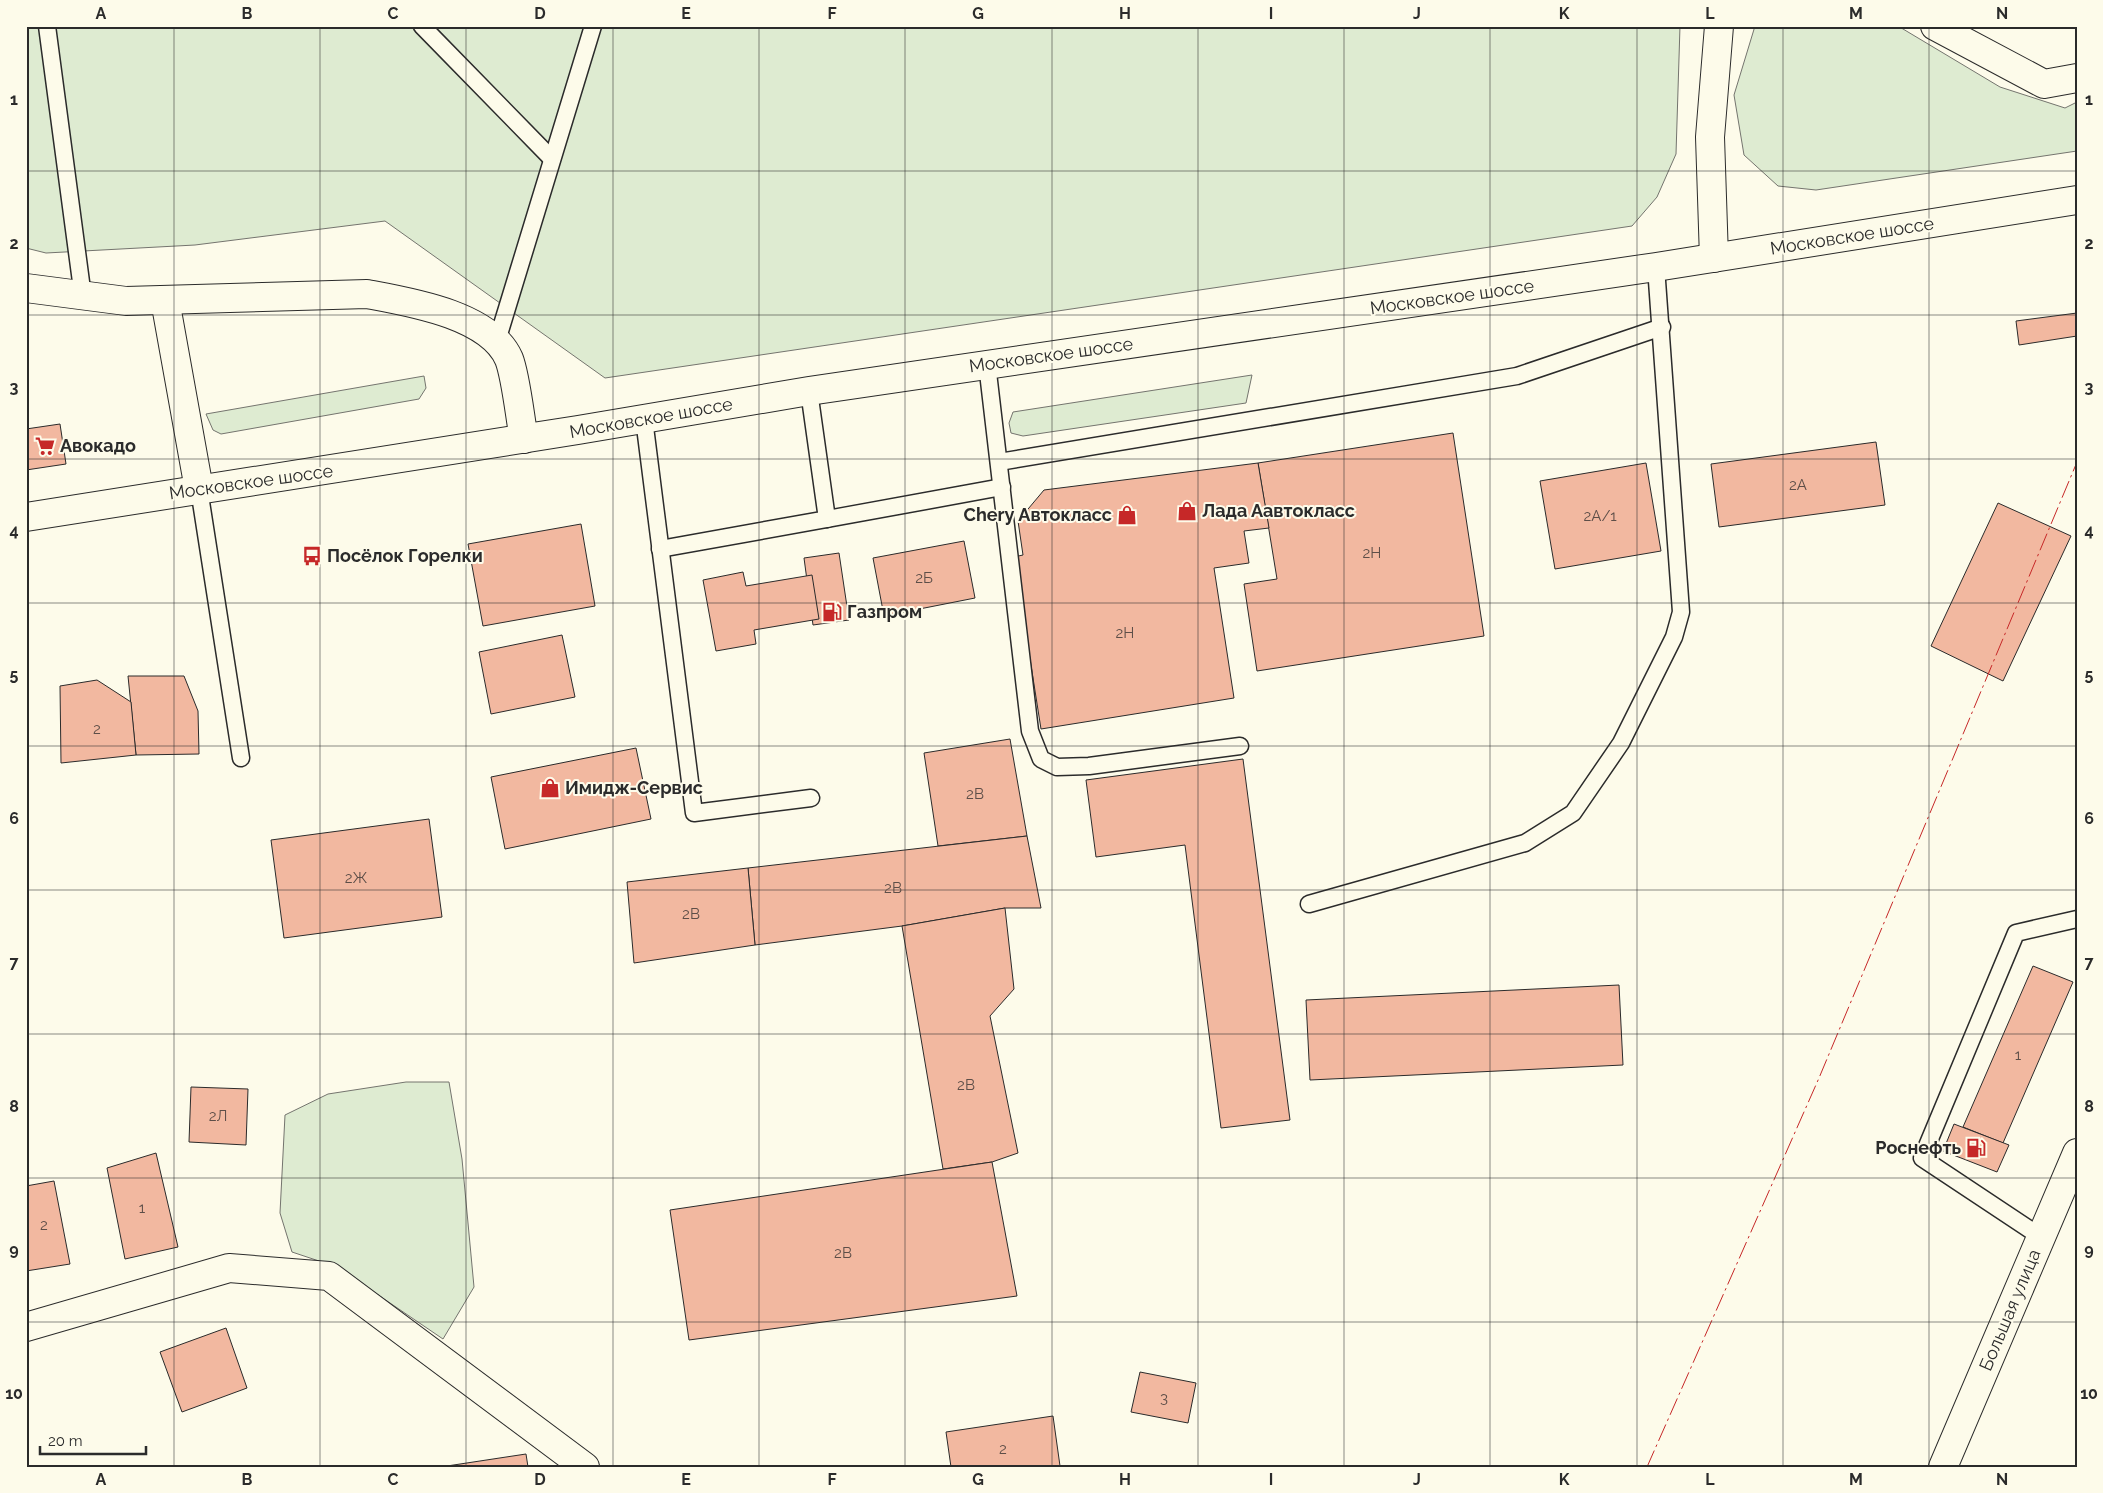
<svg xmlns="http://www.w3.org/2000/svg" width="2103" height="1493" font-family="Raleway,sans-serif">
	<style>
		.green { fill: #deebd1; stroke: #74746e }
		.building { fill: #f2b8a0; stroke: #2b2b2b }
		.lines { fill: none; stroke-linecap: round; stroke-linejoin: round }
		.service-casing { stroke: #2b2b2b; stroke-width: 19 }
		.minor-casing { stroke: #2b2b2b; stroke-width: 30 }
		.primary-casing { stroke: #2b2b2b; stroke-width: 30 }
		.service { stroke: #fdfbea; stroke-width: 16 }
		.minor { stroke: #fdfbea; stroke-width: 28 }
		.primary { stroke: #fdfbea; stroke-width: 28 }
		.power { stroke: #c62828; stroke-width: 1; stroke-dasharray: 18 4 2.5 4; stroke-linecap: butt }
		.grid { fill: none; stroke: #2b2b2b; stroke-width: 1; stroke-opacity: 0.55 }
		.labels { text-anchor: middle; stroke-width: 4; stroke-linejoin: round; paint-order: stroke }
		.number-label { font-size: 15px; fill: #5d4e48 }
		.street-label { font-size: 18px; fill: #2b2b2b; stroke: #fdfbea }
		.poi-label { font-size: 18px; font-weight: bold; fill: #2b2b2b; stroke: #fdfbea; text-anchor: start }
		.neatline { fill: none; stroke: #2b2b2b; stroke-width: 2 }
		.grid-label { font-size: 16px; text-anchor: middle; font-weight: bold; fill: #2b2b2b }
	</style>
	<rect width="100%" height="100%" fill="#fdfbea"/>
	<g class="green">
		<polygon points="26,26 1680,26 1676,154 1657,197 1632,226 605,378 385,221 195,245 46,253 26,248"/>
		<polygon points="1755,26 1898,26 2000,87 2065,108 2077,102 2077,151 1816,190 1778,186 1744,155 1734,95"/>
		<polygon points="1252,375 1246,403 1023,436 1011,433 1009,423 1013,412"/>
		<polygon points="424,376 426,388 419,399 221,434 213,430 206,414"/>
		<polygon points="406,1082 449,1082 462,1159 474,1287 443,1339 337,1267 292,1252 280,1213 285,1115 328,1094"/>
	</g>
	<g class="building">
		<polygon points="2077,313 2077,336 2019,345 2016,321"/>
		<polygon points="60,424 66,464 26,470 26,429"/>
		<polygon points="1453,433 1484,636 1257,671 1244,584 1277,579 1258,463"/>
		<polygon points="1876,442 1885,505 1719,527 1711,464"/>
		<polygon points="1258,463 1269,528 1244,531 1249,563 1214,568 1234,698 1041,729 1014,557 1023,555 1018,521 1044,490"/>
		<polygon points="1646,463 1661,551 1555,569 1540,481"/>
		<polygon points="1998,503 2071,536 2003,681 1931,646"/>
		<polygon points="581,524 595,606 483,626 468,544"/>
		<polygon points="964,541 975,598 884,616 873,558"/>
		<polygon points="839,553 849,620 813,625 804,558"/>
		<polygon points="743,572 746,586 812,575 819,619 754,630 756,644 716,651 703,580"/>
		<polygon points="562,635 575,697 491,714 479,652"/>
		<polygon points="128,676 184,676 198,711 199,754 136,755"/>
		<polygon points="97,680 131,702 136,755 61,763 60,686"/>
		<polygon points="1010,739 1027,836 938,846 924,753"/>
		<polygon points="636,748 651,819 505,849 491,777"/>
		<polygon points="1243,759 1290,1120 1221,1128 1185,845 1096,857 1086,780"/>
		<polygon points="429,819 442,917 284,938 271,840"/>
		<polygon points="1027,836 1041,908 1005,908 902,926 755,945 748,868"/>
		<polygon points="748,868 755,945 634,963 627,882"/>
		<polygon points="1005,908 1014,989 990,1016 1018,1153 992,1162 943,1169 902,926"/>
		<polygon points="2033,966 2073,982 2003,1143 1963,1127"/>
		<polygon points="1619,985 1623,1065 1310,1080 1306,1000"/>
		<polygon points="191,1087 248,1089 246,1145 189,1142"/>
		<polygon points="1954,1124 2009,1145 1997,1172 1943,1151"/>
		<polygon points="156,1153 178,1247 125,1259 107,1168"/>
		<polygon points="992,1162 1017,1296 689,1340 670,1210"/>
		<polygon points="54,1181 70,1264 26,1271 26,1186"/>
		<polygon points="226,1328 247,1388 182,1412 160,1352"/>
		<polygon points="1140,1372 1196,1383 1188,1423 1131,1412"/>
		<polygon points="1053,1416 1060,1466 951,1467 946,1432"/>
		<polygon points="526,1454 528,1467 447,1467 447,1466"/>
	</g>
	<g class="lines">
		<defs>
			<g id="service">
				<polyline points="47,26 83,297"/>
				<polyline points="422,26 552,159"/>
				<polyline points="497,341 593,26"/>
				<polyline points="987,364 1030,731 1041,759 1057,767 1089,766 1240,746"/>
				<polyline points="644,419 694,813 811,798"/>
				<polyline points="999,462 1517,376 1662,327"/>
				<polyline points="199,489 241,758"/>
				<polyline points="827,519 1002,487"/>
				<polyline points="660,549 827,519 809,391"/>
				<polyline points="1309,904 1525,843 1573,813 1621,743 1674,637 1681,612 1656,267"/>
				<polyline points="2041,1237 1922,1158 2016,933 2077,919"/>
			</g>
			<g id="minor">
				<polyline points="1935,26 2044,84 2077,78"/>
				<polyline points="1714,258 1710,137 1719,26"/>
				<path d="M 26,288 L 126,301 L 367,294 C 410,302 490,315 509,359 C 516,377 520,418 524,439"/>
				<polyline points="165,300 199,489"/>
				<polyline points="26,1327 229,1268 329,1276 585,1467"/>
				<polyline points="1943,1467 2077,1153"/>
			</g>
			<polyline id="primary" points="26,517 578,430 809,391 1656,267 2077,200"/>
		</defs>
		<use href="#service" class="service-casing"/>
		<use href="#minor" class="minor-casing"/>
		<use href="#primary" class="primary-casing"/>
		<use href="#service" class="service"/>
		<use href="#minor" class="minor"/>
		<use href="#primary" class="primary"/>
		<polyline class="power" points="1647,1467 1819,1078 2077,462"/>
	</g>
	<path class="grid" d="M 174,26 L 174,1467M 320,26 L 320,1467M 466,26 L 466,1467M 613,26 L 613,1467M 759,26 L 759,1467M 905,26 L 905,1467M 1052,26 L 1052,1467M 1198,26 L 1198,1467M 1344,26 L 1344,1467M 1490,26 L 1490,1467M 1637,26 L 1637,1467M 1783,26 L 1783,1467M 1929,26 L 1929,1467M 26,171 L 2077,171M 26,315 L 2077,315M 26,459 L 2077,459M 26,603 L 2077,603M 26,746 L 2077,746M 26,890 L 2077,890M 26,1034 L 2077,1034M 26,1178 L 2077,1178M 26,1322 L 2077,1322"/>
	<defs>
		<symbol id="supermarket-bare" viewBox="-9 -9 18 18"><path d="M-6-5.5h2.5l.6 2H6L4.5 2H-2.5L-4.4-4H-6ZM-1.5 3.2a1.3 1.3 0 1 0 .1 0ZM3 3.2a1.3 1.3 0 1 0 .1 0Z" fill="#c62828" stroke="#fdfbea" stroke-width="2.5" paint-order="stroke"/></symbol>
		<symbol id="shop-bare" viewBox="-9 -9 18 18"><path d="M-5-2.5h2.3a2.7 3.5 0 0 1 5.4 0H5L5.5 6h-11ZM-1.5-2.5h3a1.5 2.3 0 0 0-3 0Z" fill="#c62828" stroke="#fdfbea" stroke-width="2.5" paint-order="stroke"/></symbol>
		<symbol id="bus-bare" viewBox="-9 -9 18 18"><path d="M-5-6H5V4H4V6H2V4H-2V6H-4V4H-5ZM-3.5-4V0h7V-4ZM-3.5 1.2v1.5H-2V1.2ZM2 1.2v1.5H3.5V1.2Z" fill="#c62828" stroke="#fdfbea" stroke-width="2.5" paint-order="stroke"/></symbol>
		<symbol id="fuel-bare" viewBox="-9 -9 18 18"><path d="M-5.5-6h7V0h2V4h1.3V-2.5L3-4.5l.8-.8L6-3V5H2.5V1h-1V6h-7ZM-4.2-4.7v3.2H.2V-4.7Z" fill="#c62828" stroke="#fdfbea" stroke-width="2.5" paint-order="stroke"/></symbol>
	</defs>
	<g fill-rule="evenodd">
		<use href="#supermarket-bare" x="31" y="432" width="28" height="28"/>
		<use href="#shop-bare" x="1173" y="497" width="28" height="28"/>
		<use href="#shop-bare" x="1113" y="501" width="28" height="28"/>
		<use href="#bus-bare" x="298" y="542" width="28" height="28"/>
		<use href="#fuel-bare" x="818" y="598" width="28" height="28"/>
		<use href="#shop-bare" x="536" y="774" width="28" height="28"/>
		<use href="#fuel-bare" x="1962" y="1134" width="28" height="28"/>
	</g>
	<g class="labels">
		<g class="number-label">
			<text x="1798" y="490">2А</text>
			<text x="1600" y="521">2А/1</text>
			<text x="1372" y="558">2Н</text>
			<text x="924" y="583">2Б</text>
			<text x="1125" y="638">2Н</text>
			<text x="97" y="734">2</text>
			<text x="975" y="799">2В</text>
			<text x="356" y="883">2Ж</text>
			<text x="893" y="893">2В</text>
			<text x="691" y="919">2В</text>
			<text x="2018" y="1060">1</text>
			<text x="966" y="1090">2В</text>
			<text x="218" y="1121">2Л</text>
			<text x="142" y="1213">1</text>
			<text x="44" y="1230">2</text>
			<text x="843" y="1258">2В</text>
			<text x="1164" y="1403">3</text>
			<text x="1003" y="1454">2</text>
		</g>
		<g class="street-label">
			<text transform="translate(1852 236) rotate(-9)" y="6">Московское шоссе</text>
			<text transform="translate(1452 297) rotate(-8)" y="6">Московское шоссе</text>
			<text transform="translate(1051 355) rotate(-8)" y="6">Московское шоссе</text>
			<text transform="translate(651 418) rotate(-10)" y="6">Московское шоссе</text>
			<text transform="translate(251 482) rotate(-8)" y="6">Московское шоссе</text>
			<text transform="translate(2010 1310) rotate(-67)" y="6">Большая улица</text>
		</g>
		<g class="poi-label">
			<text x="60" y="452">Авокадо</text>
			<text x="1202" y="517">Лада Аавтокласс</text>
			<text x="1112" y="521" text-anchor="end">Chery Автокласс</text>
			<text x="327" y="562">Посёлок Горелки</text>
			<text x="847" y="618">Газпром</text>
			<text x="565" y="794">Имидж-Сервис</text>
			<text x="1961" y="1154" text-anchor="end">Роснефть</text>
		</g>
	</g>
	<rect width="2103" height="1493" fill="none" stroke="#fdfbea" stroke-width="55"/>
	<path d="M40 1446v8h106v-8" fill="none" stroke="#2b2b2b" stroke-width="2.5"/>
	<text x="48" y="1446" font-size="15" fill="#2b2b2b" stroke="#fdfbea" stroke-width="4" paint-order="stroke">20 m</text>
	<rect x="28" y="28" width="2048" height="1438" class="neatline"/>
	<g class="grid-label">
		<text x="101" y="19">A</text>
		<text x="247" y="19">B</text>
		<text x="393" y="19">C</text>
		<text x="540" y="19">D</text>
		<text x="686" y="19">E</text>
		<text x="832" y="19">F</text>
		<text x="978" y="19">G</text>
		<text x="1125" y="19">H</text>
		<text x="1271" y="19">I</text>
		<text x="1417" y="19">J</text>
		<text x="1564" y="19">K</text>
		<text x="1710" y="19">L</text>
		<text x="1856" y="19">M</text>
		<text x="2002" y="19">N</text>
		<text x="14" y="105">1</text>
		<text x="2089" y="105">1</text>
		<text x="14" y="249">2</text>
		<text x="2089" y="249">2</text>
		<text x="14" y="393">3</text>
		<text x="2089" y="393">3</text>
		<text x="14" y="536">4</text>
		<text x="2089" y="536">4</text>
		<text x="14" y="680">5</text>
		<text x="2089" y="680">5</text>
		<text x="14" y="824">6</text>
		<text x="2089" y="824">6</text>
		<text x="14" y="968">7</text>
		<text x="2089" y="968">7</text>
		<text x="14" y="1112">8</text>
		<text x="2089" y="1112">8</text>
		<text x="14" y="1255">9</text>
		<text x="2089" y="1255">9</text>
		<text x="14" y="1399">10</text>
		<text x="2089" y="1399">10</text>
		<text x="101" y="1485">A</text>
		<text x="247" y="1485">B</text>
		<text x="393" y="1485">C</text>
		<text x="540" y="1485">D</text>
		<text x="686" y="1485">E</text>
		<text x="832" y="1485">F</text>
		<text x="978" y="1485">G</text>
		<text x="1125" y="1485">H</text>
		<text x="1271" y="1485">I</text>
		<text x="1417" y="1485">J</text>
		<text x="1564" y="1485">K</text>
		<text x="1710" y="1485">L</text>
		<text x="1856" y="1485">M</text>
		<text x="2002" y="1485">N</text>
	</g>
</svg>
